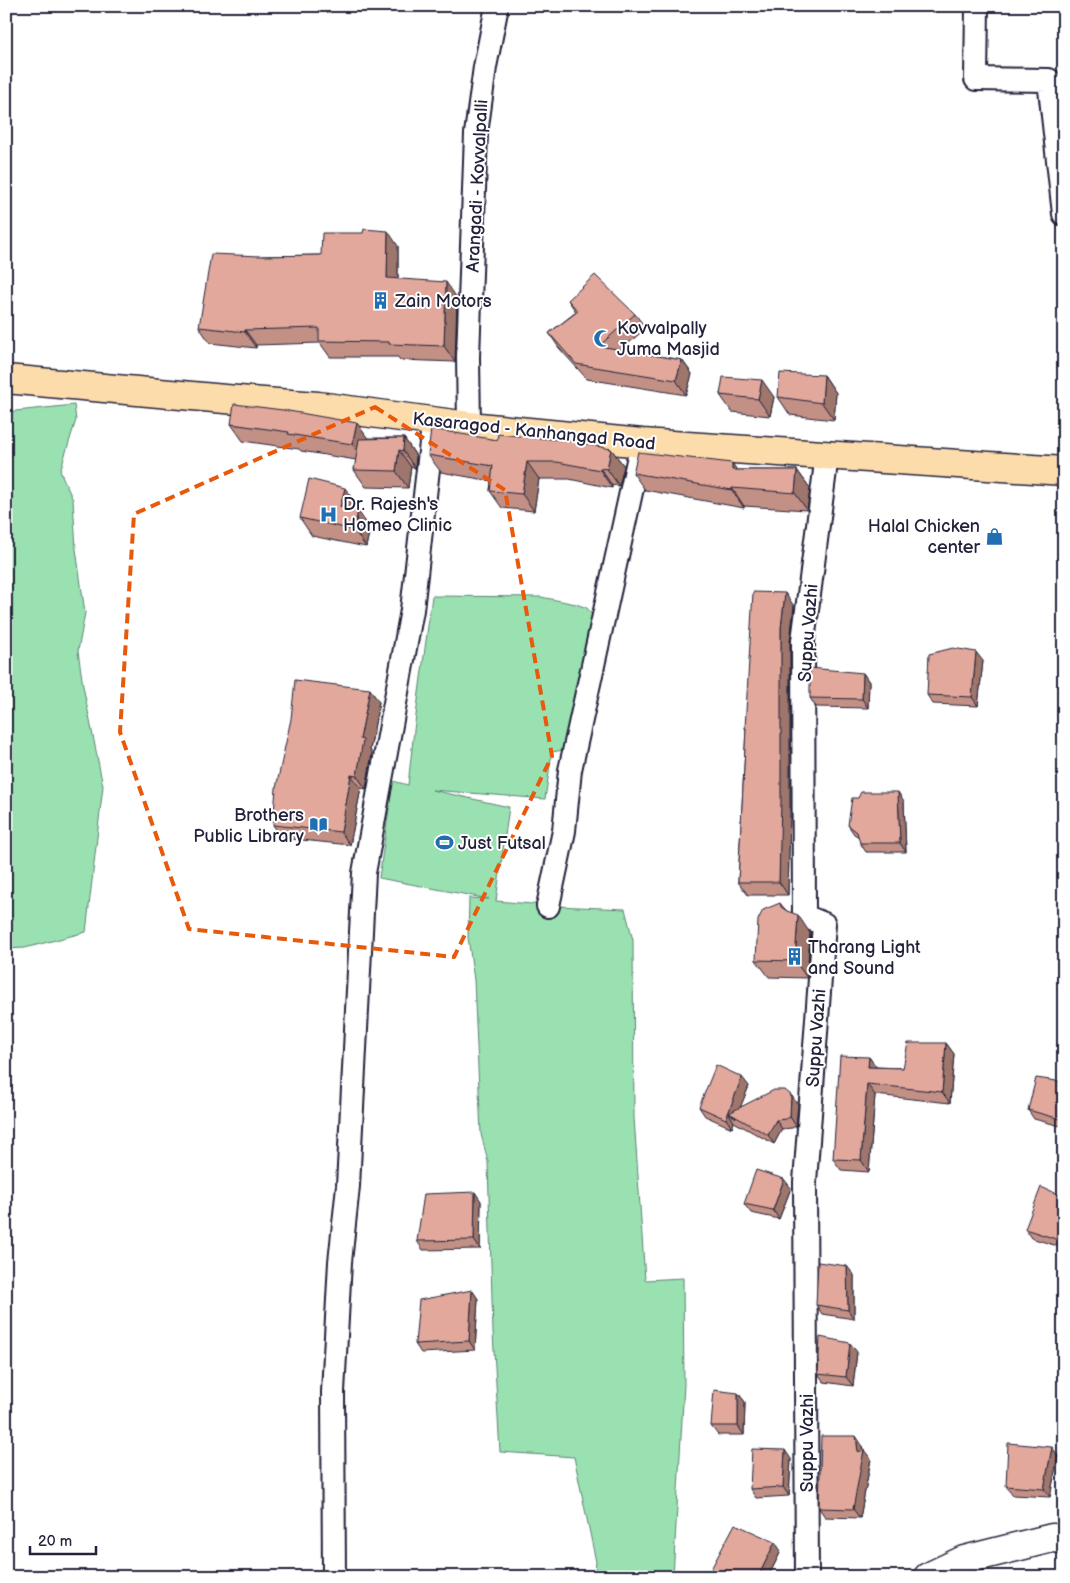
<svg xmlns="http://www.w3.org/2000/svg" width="1070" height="1583" font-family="'Balsamiq Sans',sans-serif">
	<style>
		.green { fill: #99e1b0; stroke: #5e8276 }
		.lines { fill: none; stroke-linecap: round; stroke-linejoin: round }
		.minor-casing { stroke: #22223b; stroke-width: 26 }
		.tertiary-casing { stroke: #22223b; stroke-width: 31 }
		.primary-casing { stroke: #22223b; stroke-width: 31 }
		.minor { stroke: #fff; stroke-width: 22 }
		.tertiary { stroke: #fff; stroke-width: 28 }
		.primary { stroke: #fddcac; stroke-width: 28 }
		.wall { fill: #c29085; stroke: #22223b }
		.shaded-wall { fill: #9e766c; stroke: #22223b }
		.building { fill: #e1a89b; stroke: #22223b }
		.marked { fill: none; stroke: #e8590c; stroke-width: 4; stroke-dasharray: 10 6; stroke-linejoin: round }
		.labels { text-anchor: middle; stroke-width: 4; stroke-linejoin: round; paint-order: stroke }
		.street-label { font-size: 18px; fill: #22223b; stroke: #fff }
		.poi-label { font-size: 18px; fill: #22223b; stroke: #fff; text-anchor: start }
	</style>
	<rect width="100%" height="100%" fill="#fff"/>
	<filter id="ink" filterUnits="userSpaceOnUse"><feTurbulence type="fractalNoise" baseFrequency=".02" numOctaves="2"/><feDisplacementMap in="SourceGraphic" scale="10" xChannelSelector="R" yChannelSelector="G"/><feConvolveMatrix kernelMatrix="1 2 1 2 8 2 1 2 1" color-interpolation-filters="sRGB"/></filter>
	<g filter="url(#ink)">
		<g class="green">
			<polygon points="74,405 76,420 60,471 73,500 76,549 85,613 78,651 83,686 103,786 86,932 25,948 6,949 6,412"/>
			<polygon points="432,596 541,597 576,604 587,608 597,621 569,749 552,752 545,799 432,790 509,807 496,901 556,906 625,909 633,940 634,1117 645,1280 683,1278 684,1385 673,1577 594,1577 596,1562 574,1457 500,1452 493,1333 488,1162 481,1134 474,980 468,937 469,898 489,899 379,878 393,781 408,785 414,730"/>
		</g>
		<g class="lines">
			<defs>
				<g id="minor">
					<polyline points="977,6 976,79 1049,80 1064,214"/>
					<polyline points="469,426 468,357 476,134 485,67 497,6"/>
					<polyline points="548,906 564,831 570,770 641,447"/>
					<polyline points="334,1577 333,1392 340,1262 348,1186 364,873 412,610 433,425"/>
					<polyline points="807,1577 805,1182 824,924 804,916 803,641 827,455"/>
				</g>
				<polyline id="tertiary" points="928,1577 964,1560 1052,1538 1064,1539"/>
				<polyline id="primary" points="6,379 225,399 318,406 469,426 642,443 1064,471"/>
			</defs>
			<use href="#minor" class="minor-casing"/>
			<use href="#tertiary" class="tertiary-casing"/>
			<use href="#primary" class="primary-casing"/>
			<use href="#minor" class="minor"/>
			<use href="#tertiary" class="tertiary"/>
			<use href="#primary" class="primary"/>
		</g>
		<g class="wall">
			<polygon points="398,246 398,279 457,298 455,362 400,360 398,357 330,357 320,343 256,345 256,348 210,343 199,327 261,256 321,255"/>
			<polygon points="568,300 635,314 646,328 621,350 682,360 692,374 686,395 587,379 559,348 549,333 576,312"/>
			<polygon points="824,375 836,393 834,420 790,415 778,397"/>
			<polygon points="720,395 774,397 770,416 732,412"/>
			<polygon points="231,424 368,438 404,438 416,456 415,468 411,467 408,488 366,487 354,470 356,460 301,451 299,449 243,441"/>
			<polygon points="497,440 611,449 624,466 619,486 612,485 612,488 569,479 539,479 534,511 502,508 490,491 491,481 441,472 428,455"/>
			<polygon points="737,470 797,470 810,488 807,510 744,506 744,508 645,490 633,473"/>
			<polygon points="357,505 355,511 370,528 366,547 312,536 300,518"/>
			<polygon points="794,606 790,641 790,814 788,895 748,895 738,882 746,730 745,728"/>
			<polygon points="983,661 978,706 933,704 927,695"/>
			<polygon points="863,673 869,682 868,708 816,707 810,698"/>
			<polygon points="379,702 370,750 372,753 366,789 361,788 350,845 282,838 273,825"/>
			<polygon points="904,801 906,852 866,852 860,843 859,837 854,834 848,825"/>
			<polygon points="780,903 784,908 810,933 807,978 769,977 756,960"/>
			<polygon points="946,1043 954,1054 950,1103 875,1095 869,1172 841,1170 833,1159 869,1057 876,1067 903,1068"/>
			<polygon points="1064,1082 1064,1127 1034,1119 1028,1110"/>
			<polygon points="749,1086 740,1107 791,1095 798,1104 796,1126 792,1128 782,1129 774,1144 734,1122 732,1128 705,1116 699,1107"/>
			<polygon points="791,1188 779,1219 751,1213 744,1204"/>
			<polygon points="1064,1197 1064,1248 1031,1238 1025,1229"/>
			<polygon points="481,1201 480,1249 423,1250 417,1241"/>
			<polygon points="854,1275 854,1319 822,1314 816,1305"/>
			<polygon points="472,1290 478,1299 475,1350 421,1353 415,1344"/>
			<polygon points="857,1352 853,1386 824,1382 818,1374"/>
			<polygon points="738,1393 745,1402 744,1435 718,1435 711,1426"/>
			<polygon points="862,1445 863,1451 871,1459 860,1518 825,1517 819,1508"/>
			<polygon points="1052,1447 1058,1456 1050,1497 1013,1495 1006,1486"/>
			<polygon points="791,1459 789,1496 756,1498 750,1489"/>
			<polygon points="781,1551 768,1577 717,1577 711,1569"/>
		</g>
		<g class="shaded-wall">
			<polygon points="388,231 398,246 398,294 387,278"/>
			<polygon points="446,282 457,298 455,362 444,346"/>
			<polygon points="245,330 256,345 256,348 245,332"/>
			<polygon points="682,360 692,374 686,395 676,380"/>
			<polygon points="824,375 836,393 834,420 822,403"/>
			<polygon points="762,380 774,397 770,416 758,399"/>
			<polygon points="357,423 369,440 364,461 352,444"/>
			<polygon points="404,438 416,456 415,468 403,451"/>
			<polygon points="611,449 624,466 619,486 607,469"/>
			<polygon points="399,450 411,467 408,488 396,471"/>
			<polygon points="527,462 539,479 534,511 522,494"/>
			<polygon points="732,463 744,480 732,470"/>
			<polygon points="600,468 612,485 612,488 600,470"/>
			<polygon points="797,470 810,488 807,510 795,493"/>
			<polygon points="345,488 357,505 352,525 340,507"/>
			<polygon points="732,488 744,506 744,508 732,490"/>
			<polygon points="358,511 370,528 366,547 354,530"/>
			<polygon points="785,593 794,606 790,641 790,814 788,895 779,882 781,628"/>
			<polygon points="976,652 983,661 978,706 972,697"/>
			<polygon points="863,673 869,682 868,708 862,699"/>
			<polygon points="370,689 379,702 370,750 372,753 366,789 357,776 360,739"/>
			<polygon points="351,775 361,788 350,845 341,832"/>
			<polygon points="898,792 904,801 906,852 900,843"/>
			<polygon points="798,915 810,933 807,978 795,961"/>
			<polygon points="946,1043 954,1054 950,1103 942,1092"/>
			<polygon points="869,1057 877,1068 868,1067"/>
			<polygon points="742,1077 749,1086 736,1118 729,1113 734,1122 732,1128 726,1119"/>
			<polygon points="867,1084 875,1095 869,1172 861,1160"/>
			<polygon points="791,1095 798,1104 796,1126 790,1117"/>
			<polygon points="776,1120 782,1129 774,1144 768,1135"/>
			<polygon points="784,1179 791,1188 779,1219 773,1210"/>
			<polygon points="475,1192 481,1201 480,1249 474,1240"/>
			<polygon points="1064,1229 1064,1246 1059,1240"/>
			<polygon points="847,1266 854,1275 854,1319 848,1310"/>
			<polygon points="472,1290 478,1299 475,1350 469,1341"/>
			<polygon points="850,1343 857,1352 853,1386 846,1377"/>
			<polygon points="738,1393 745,1402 744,1435 738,1426"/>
			<polygon points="856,1436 862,1445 863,1455 864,1450 871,1459 860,1518 853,1509 858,1452"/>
			<polygon points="1052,1447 1058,1456 1050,1497 1044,1489"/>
			<polygon points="785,1450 791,1459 789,1496 783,1487"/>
			<polygon points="775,1542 781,1551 768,1577 758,1577"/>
		</g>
		<g class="building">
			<polygon points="364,229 388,231 387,278 446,282 444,346 389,344 389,342 319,341 319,328 245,330 245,332 199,327 211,254 261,256 321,255 322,233 363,233"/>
			<polygon points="595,275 635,314 599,346 682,360 676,380 576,364 549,333 578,311 568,300"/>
			<polygon points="780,373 824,375 822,403 778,397"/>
			<polygon points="723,377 762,380 758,399 720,395"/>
			<polygon points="234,404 283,410 357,423 352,444 288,434 289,432 231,424"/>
			<polygon points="431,429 497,440 498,434 560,440 560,439 611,449 607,469 600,468 600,470 557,462 527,462 522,494 490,491 493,466 428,455"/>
			<polygon points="404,438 403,451 399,450 396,471 354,470 359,439"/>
			<polygon points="638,452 732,463 732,470 797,470 795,493 732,488 732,490 633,473"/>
			<polygon points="309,479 345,488 340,507 358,511 354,530 300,518"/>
			<polygon points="753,592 785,593 781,628 781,801 779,882 738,882 746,728 745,728"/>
			<polygon points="953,648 976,652 972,697 927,695 929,654"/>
			<polygon points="810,668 863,673 862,699 810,698"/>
			<polygon points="295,680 370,689 360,739 363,740 357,776 351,775 341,832 273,825 276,788 291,719"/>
			<polygon points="861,792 898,792 900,843 860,843 857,832 848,825 852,798 858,798"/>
			<polygon points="780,903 781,907 787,911 798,915 795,961 756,960 758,920 763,910"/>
			<polygon points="908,1043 946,1043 942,1092 867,1084 861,1160 833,1159 840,1056 869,1057 868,1067 903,1068"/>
			<polygon points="716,1065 742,1077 726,1119 699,1107"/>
			<polygon points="1036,1078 1064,1082 1064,1120 1028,1110"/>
			<polygon points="774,1090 785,1090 791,1095 790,1117 786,1119 776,1120 768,1135 729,1113"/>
			<polygon points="756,1170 784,1179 773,1210 744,1204"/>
			<polygon points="1041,1187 1064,1197 1064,1229 1059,1240 1025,1229"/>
			<polygon points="475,1192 474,1240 417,1241 424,1194"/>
			<polygon points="818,1262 847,1266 848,1310 816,1305"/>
			<polygon points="472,1290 469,1341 415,1344 419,1300"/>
			<polygon points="820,1337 850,1343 846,1377 818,1374"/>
			<polygon points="714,1390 738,1393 738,1426 711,1426"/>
			<polygon points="821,1436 856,1436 858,1452 864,1450 853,1509 819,1508"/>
			<polygon points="1008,1443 1052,1447 1044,1489 1006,1486"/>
			<polygon points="752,1449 785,1450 783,1487 750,1489"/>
			<polygon points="735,1524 775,1542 758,1577 729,1577 711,1569"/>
		</g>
	</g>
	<path class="marked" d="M 375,407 L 505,490 L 552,756 L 454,957 L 189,929 L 120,732 L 134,514 Z"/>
	<defs>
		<symbol id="building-bare" viewBox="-9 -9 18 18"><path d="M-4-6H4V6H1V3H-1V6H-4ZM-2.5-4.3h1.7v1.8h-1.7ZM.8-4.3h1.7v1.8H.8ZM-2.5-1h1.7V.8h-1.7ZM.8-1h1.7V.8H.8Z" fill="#1f6fb2" stroke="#fff" stroke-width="2.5" paint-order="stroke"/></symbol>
		<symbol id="mosque-bare" viewBox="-9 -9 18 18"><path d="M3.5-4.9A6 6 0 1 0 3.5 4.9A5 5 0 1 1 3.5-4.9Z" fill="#1f6fb2" stroke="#fff" stroke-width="2.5" paint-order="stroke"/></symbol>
		<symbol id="hospital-bare" viewBox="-9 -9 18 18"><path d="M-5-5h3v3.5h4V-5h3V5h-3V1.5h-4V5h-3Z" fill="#1f6fb2" stroke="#fff" stroke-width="2.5" paint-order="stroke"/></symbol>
		<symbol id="shop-bare" viewBox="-9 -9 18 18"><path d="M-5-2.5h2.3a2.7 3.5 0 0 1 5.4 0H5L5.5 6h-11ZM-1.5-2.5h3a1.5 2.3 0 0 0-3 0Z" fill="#1f6fb2" stroke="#fff" stroke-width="2.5" paint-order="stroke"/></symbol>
		<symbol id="library-bare" viewBox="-9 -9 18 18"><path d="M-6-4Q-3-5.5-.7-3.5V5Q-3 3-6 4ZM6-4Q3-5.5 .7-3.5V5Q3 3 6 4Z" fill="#1f6fb2" stroke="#fff" stroke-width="2.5" paint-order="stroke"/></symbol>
		<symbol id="stadium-bare" viewBox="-9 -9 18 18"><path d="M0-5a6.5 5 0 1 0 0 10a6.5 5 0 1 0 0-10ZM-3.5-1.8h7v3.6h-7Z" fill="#1f6fb2" stroke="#fff" stroke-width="2.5" paint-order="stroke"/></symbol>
	</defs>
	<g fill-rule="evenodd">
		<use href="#building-bare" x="368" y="288" width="25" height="25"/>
		<use href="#mosque-bare" x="590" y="326" width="25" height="25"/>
		<use href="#hospital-bare" x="316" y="502" width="25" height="25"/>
		<use href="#shop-bare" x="982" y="524" width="25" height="25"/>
		<use href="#library-bare" x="306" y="812" width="25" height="25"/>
		<use href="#stadium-bare" x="432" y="830" width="25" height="25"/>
		<use href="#building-bare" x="782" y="944" width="25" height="25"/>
	</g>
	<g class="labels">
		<g class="street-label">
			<text transform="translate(477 186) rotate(-87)" y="6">Arangadi - Kovvalpalli</text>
			<text transform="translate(534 431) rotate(6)" y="6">Kasaragod - Kanhangad Road</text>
			<text transform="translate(808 633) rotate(-86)" y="6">Suppu Vazhi</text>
			<text transform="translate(816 1038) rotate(-86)" y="6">Suppu Vazhi</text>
			<text transform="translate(807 1443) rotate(-90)" y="6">Suppu Vazhi</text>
		</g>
		<g class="poi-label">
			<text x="395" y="307">Zain Motors</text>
			<text x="617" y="334">Kovvalpally<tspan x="617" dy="21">Juma Masjid</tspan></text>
			<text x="343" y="510">Dr. Rajesh's<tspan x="343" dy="21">Homeo Clinic</tspan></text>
			<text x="980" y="532" text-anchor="end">Halal Chicken<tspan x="980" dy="21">center</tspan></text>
			<text x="304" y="821" text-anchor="end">Brothers<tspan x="304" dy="21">Public Library</tspan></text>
			<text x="458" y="849">Just Futsal</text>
			<text x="808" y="953">Tharang Light<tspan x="808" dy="21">and Sound</tspan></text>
		</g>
	</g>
	<rect width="1070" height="1583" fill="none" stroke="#fff" stroke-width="25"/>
	<rect x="12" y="12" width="1045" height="1558" fill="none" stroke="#22223b" stroke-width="2" filter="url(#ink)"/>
	<path d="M30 1546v8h66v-8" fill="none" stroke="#22223b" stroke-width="2.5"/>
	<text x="38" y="1546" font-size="15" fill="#22223b" stroke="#ffffff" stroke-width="4" paint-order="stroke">20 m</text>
</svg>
